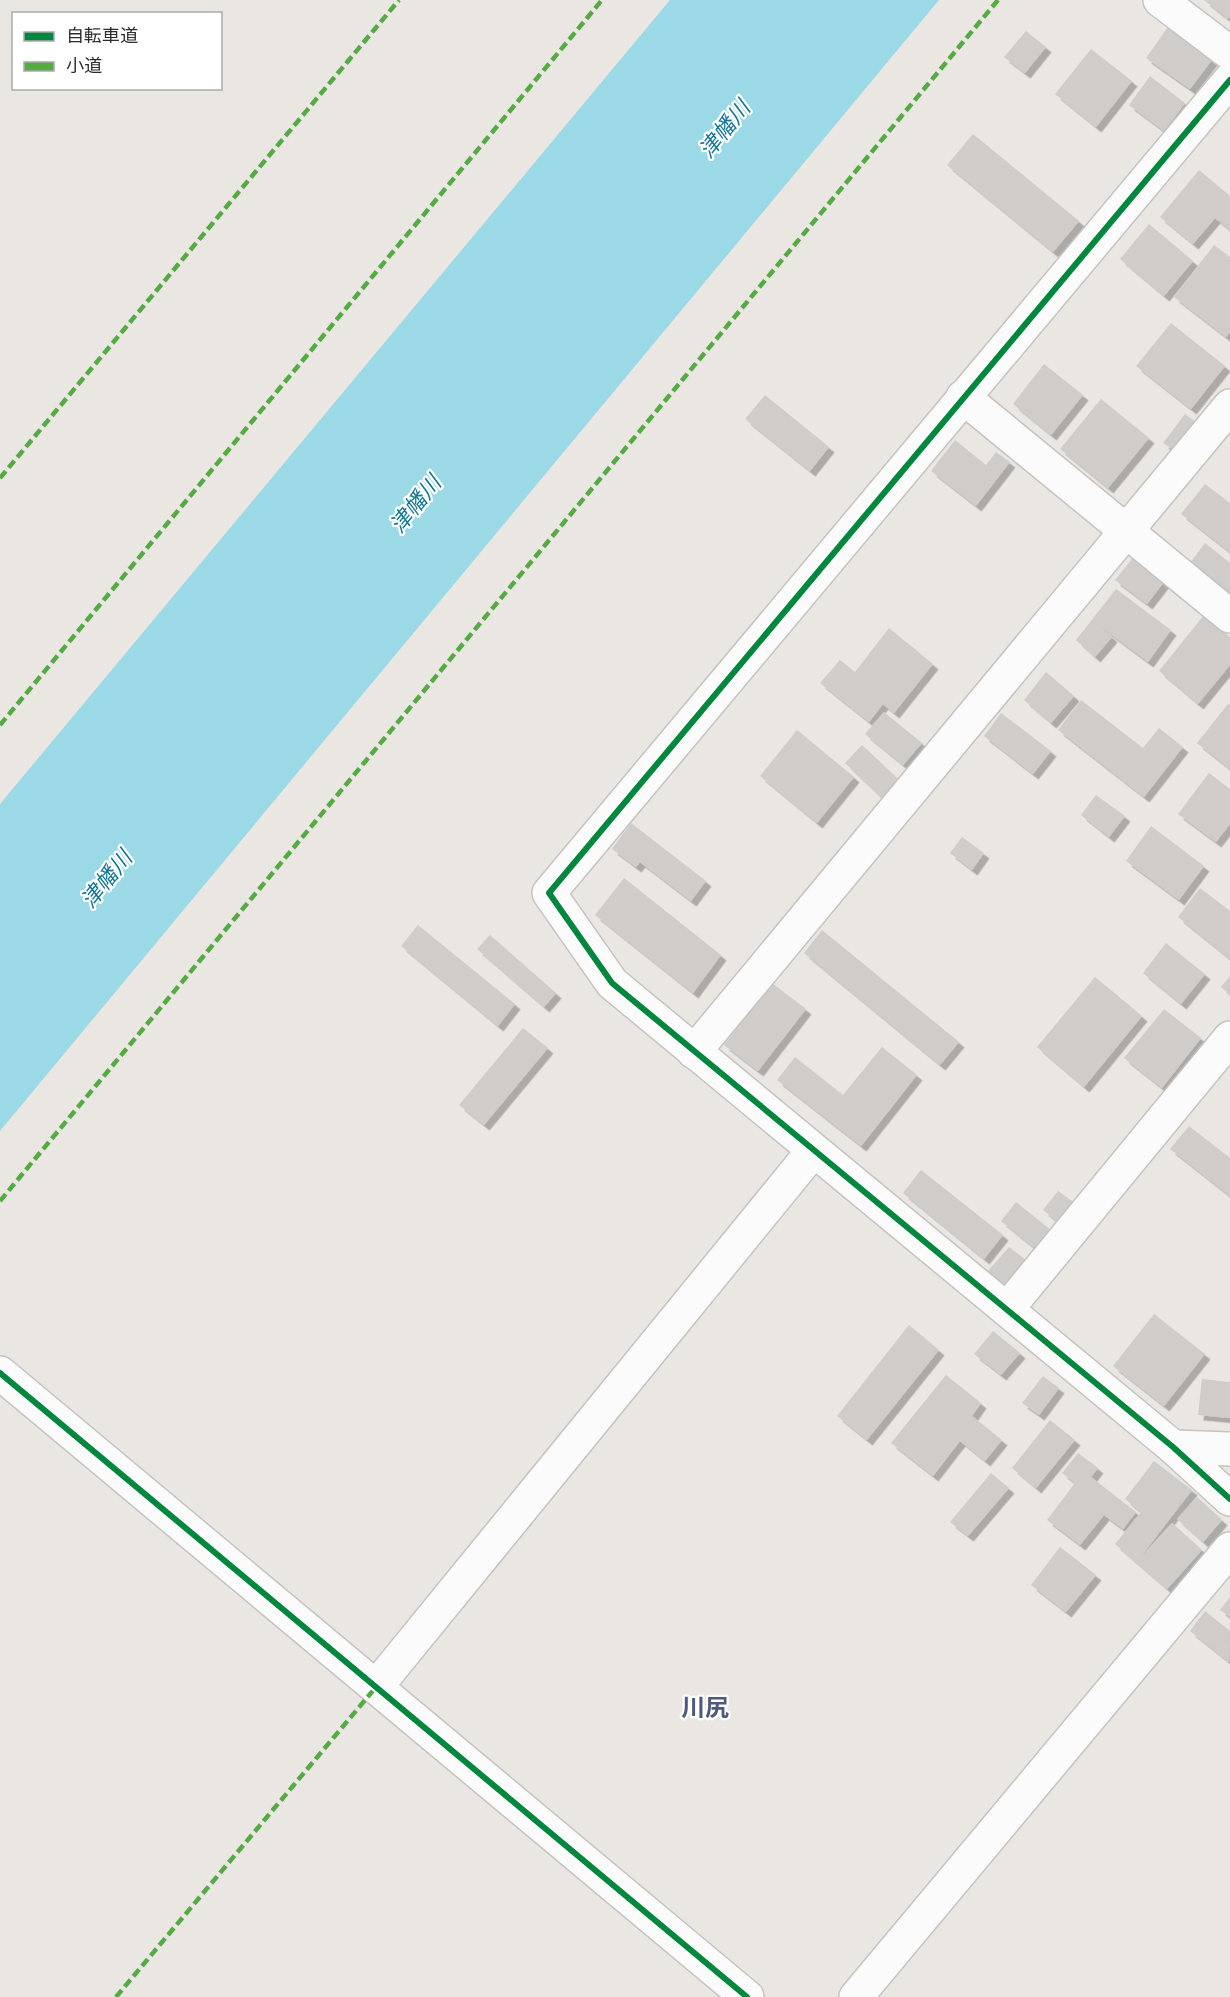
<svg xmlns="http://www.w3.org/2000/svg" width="1230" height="1997" font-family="'PT Sans','Noto Sans JP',sans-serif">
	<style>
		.water { fill: #9cd9e6 }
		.building { fill: #cfccc9; filter: url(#shadow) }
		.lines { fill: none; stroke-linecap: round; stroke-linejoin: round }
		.minor-casing { stroke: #c4c3c2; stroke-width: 36 }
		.minor { stroke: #fcfbfb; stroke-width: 33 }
		.quiet { stroke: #54ab44; stroke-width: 4.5; stroke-dasharray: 9 4.5; stroke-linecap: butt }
		.cycleway-casing { stroke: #fff; stroke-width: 10 }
		.cycleway { stroke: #00873e; stroke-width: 6 }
		.labels { text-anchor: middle; stroke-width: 4.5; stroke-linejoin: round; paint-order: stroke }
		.water-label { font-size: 22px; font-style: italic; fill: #167696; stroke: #fff }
		.quarter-label { font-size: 24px; font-weight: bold; fill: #4f5b7a; stroke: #fff }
	</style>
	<defs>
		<filter id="shadow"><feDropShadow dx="5.5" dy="5.5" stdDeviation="0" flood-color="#0004"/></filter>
	</defs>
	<rect width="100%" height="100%" fill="#eae6e2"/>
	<polygon class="water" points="670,0 939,0 0,1131 0,804"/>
	<g class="building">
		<polygon points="1204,0 1230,0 1230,17 1228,19"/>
		<polygon points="1168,27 1212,60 1190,89 1146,58"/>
		<polygon points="1026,31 1046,47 1025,73 1004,57"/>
		<polygon points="1091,49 1132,81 1096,127 1055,94"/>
		<polygon points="1150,76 1185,103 1164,131 1129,105"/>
		<polygon points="973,134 1079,221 1053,252 947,165"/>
		<polygon points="1199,170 1230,196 1230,230 1215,218 1193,244 1160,217"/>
		<polygon points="1149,224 1193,261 1164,296 1120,259"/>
		<polygon points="1214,245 1230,257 1230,332 1226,337 1174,297"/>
		<polygon points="1171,323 1225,366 1191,409 1136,366"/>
		<polygon points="1044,364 1083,395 1051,435 1013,404"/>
		<polygon points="765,395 829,447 810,471 745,419"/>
		<polygon points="1101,399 1149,438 1108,488 1060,449"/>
		<polygon points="1185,414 1196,422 1174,450 1163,443"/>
		<polygon points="955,440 986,465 996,452 1010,462 976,506 931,471"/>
		<polygon points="1205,484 1230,503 1230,552 1181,514"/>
		<polygon points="1205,543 1230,563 1230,603 1186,568"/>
		<polygon points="1136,554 1167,578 1147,604 1115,580"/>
		<polygon points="1116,589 1171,630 1148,662 1097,624 1112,637 1095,657 1076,640"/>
		<polygon points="1204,615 1230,637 1230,665 1198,704 1159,671"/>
		<polygon points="889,628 933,664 894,713 883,704 869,722 820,683 840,660 855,672"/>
		<polygon points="1046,672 1074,696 1051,723 1024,700"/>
		<polygon points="1081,700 1143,748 1159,728 1183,747 1144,797 1058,730"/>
		<polygon points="1228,704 1230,705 1230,769 1197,743"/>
		<polygon points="884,712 922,743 903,765 865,734"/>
		<polygon points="1001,713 1051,751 1033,774 984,736"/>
		<polygon points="797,730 854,777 817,823 760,776"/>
		<polygon points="862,745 899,780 882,798 845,763"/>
		<polygon points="1209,773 1230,789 1230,824 1216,842 1178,814"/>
		<polygon points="1096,795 1125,816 1109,837 1081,815"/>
		<polygon points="631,823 706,881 691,901 640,862 636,867 612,849"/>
		<polygon points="1151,826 1204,866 1179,900 1126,861"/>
		<polygon points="962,837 984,853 972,870 950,853"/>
		<polygon points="624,878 721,955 693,993 595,915"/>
		<polygon points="1200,888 1230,911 1230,959 1178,917"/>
		<polygon points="418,925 515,1004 498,1026 401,946"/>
		<polygon points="822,930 959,1042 940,1065 804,953"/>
		<polygon points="490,935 556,993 544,1007 477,949"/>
		<polygon points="1166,943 1205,974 1181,1004 1143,973"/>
		<polygon points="1230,976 1230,995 1221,987"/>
		<polygon points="1095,977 1142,1016 1084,1087 1037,1047"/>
		<polygon points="772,983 806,1009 758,1071 724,1045"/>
		<polygon points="1164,1009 1201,1038 1162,1088 1124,1058"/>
		<polygon points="523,1028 548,1048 484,1125 459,1105"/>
		<polygon points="882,1047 917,1075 861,1146 777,1080 795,1057 843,1095"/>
		<polygon points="1189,1126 1230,1158 1230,1196 1170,1149"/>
		<polygon points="921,1170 1003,1235 984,1259 903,1193"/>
		<polygon points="1058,1191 1079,1206 1063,1226 1043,1210"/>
		<polygon points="1016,1202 1057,1235 1042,1254 1001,1221"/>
		<polygon points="1009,1247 1027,1261 1007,1287 988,1271"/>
		<polygon points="1154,1314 1205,1354 1164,1406 1113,1366"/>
		<polygon points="909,1325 939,1350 867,1440 837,1416"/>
		<polygon points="993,1331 1020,1353 1001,1375 974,1354"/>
		<polygon points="946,1375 981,1403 972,1416 1002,1440 985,1461 960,1441 933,1476 891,1443"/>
		<polygon points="1043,1376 1059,1388 1039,1415 1022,1403"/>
		<polygon points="1202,1379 1230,1382 1230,1418 1198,1415"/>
		<polygon points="1050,1420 1075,1440 1036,1488 1012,1468"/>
		<polygon points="1078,1453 1098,1468 1091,1477 1136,1512 1123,1529 1104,1515 1080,1545 1047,1520 1075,1483 1062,1473"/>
		<polygon points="1154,1461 1192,1490 1139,1559 1172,1523 1202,1550 1167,1589 1115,1544 1141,1512 1125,1499"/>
		<polygon points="991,1473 1009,1488 968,1536 950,1522"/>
		<polygon points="1197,1497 1222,1520 1203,1542 1177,1519"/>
		<polygon points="1060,1547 1096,1575 1066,1612 1031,1585"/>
		<polygon points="1230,1597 1230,1617 1220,1610"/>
		<polygon points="1205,1611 1230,1631 1229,1662 1190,1631"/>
	</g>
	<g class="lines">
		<defs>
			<g id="minor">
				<polyline points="1160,0 1230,53"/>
				<polyline points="1230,80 549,893 612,983 1173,1447 1230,1499"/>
				<polyline points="963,397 1230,616"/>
				<polyline points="694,1052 1230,406"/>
				<polyline points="1007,1309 1230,1038"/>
				<polyline points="0,1373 747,1997"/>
				<polyline points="1173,1447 1230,1449"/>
				<polyline points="376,1687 813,1151"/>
				<polyline points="856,1997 1230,1549"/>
			</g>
		</defs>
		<use href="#minor" class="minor-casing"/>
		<use href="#minor" class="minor"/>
		<g class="quiet">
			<polyline points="0,478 399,0"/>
			<polyline points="0,725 602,0"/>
			<polyline points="0,1201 998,0"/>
			<polyline points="116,1997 376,1687"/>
		</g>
		<defs>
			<g id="cycleway">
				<polyline points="1230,80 549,893 612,983 1173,1447 1230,1499"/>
				<polyline points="0,1373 747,1997"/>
			</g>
		</defs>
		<use href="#cycleway" class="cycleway-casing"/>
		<use href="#cycleway" class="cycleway"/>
	</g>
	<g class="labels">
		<g class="water-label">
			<text transform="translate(724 129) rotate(-51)" y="8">津幡川</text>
			<text transform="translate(415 504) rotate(-51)" y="8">津幡川</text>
			<text transform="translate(106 879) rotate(-51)" y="8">津幡川</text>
		</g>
		<g class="quarter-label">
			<text x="705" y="1716">川尻</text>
		</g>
	</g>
	<rect x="12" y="12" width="210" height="78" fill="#ffffff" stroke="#ababab" stroke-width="1.5"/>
	<rect x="24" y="32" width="30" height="9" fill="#00873e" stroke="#ababab" stroke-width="1.5"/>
	<text x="66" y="42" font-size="18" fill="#2c2c2c">自転車道</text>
	<rect x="24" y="62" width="30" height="9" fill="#54ab44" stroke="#ababab" stroke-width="1.5"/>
	<text x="66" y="72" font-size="18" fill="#2c2c2c">小道</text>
</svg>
